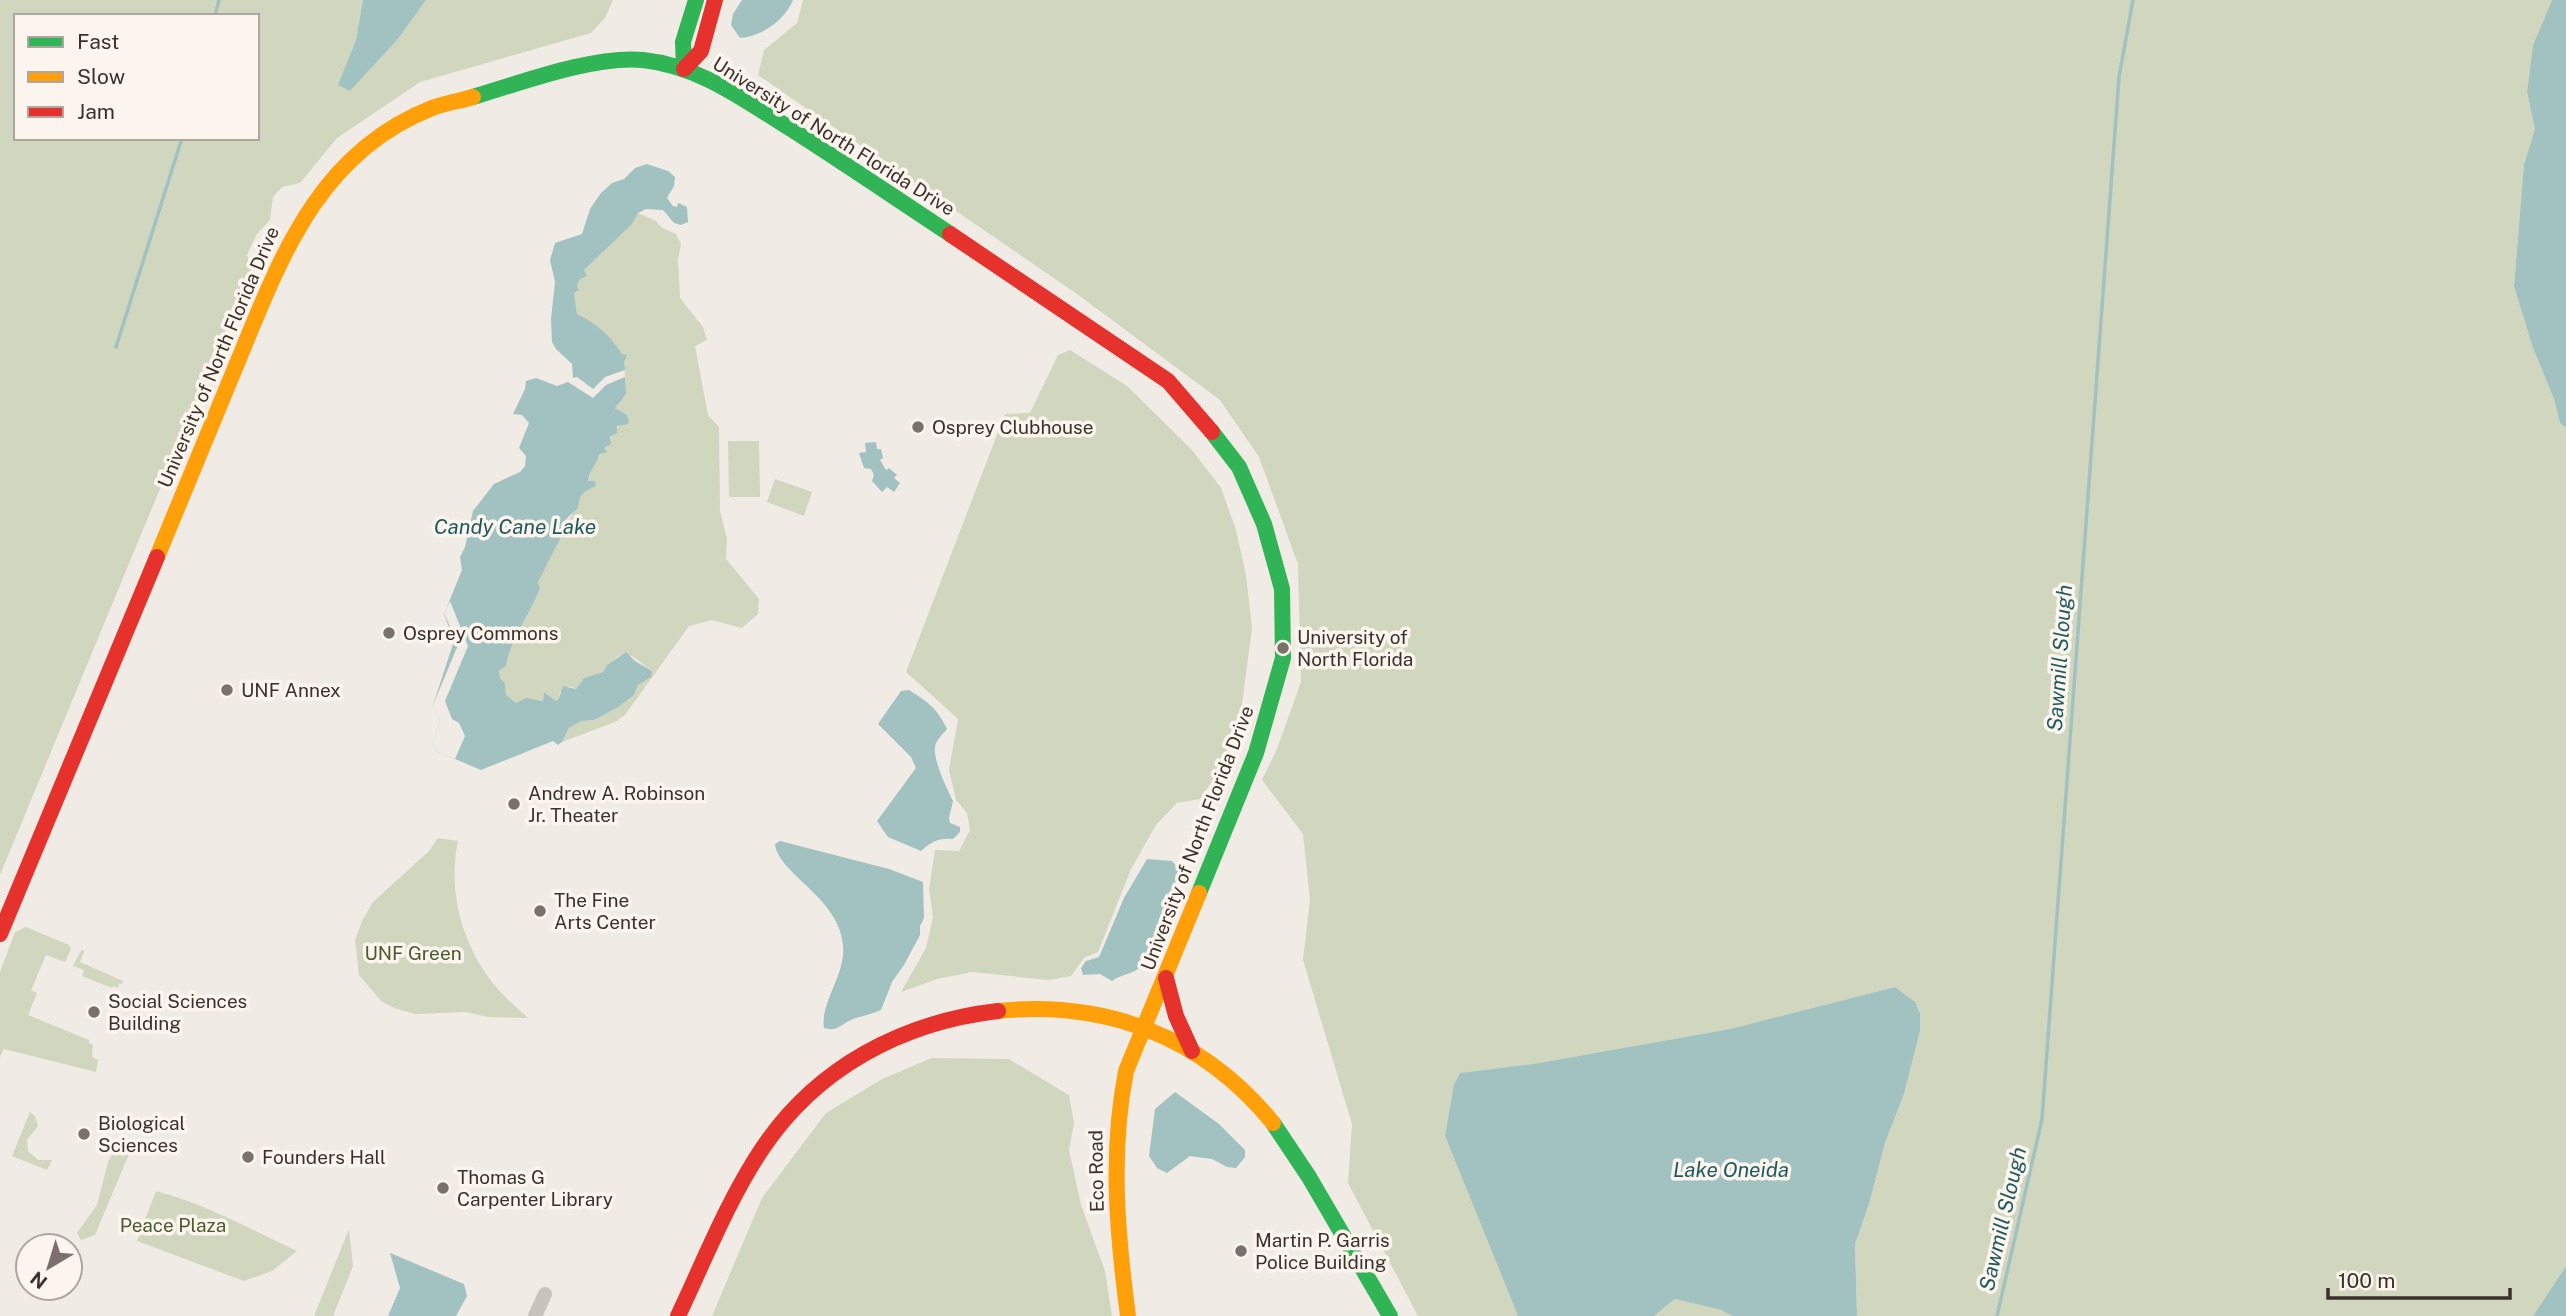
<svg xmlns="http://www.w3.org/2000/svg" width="2566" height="1316" font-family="'Public Sans',sans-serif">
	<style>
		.green { fill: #d1d6bf; fill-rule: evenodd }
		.water { fill: #a1c2c1 }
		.pier { fill: #f0ebe5 }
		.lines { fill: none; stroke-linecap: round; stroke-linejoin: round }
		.stream { stroke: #a1c2c1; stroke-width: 3.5 }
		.street { stroke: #c9c3be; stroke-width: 14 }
		.fast { stroke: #30b455; stroke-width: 16 }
		.slow { stroke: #ff9f0a; stroke-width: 16 }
		.jam { stroke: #e5322d; stroke-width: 16 }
		.poi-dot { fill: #7a716c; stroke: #fbf5ee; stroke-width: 2.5 }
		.labels { text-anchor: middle; stroke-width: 7; stroke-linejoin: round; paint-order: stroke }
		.street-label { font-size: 19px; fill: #3b302b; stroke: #fbf5ee }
		.poi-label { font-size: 19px; fill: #3b302b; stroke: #fbf5ee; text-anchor: start }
		.park-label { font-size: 19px; fill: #4a5a2e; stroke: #fbf5ee }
		.water-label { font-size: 21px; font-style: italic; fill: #1f5a5e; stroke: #fbf5ee }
	</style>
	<rect width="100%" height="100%" fill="#f0ebe5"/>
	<g class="green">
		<path d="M 0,0 L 363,0 L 356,40 L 339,85 L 350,91 L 398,39 L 426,0 L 613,0 L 605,18 L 591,33 L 420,82 L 337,138 L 300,183 L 282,187 L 273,197 L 270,220 L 257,234 L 247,255 L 251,269 L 0,875 ZM 16,16 L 257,16 L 257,138 L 16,138 Z"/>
		<polygon points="803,0 2552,0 2533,45 2527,92 2535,129 2524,164 2514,285 2533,348 2554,399 2560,423 2566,428 2566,1266 2533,1316 1857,1316 1855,1244 1869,1204 1885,1143 1904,1094 1920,1031 1895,987 1730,1029 1533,1064 1460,1073 1445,1136 1518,1316 1418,1316 1348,1183 1352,1124 1303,960 1310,900 1303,834 1262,780 1277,749 1301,682 1298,564 1259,457 1220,400 1077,294 758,75 764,50 797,23"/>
		<path d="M 638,213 L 656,221 L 662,228 L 676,234 L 681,244 L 678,260 L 680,298 L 703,327 L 707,340 L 695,346 L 708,415 L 719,427 L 720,511 L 727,539 L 726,559 L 759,599 L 758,614 L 742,628 L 712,620 L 689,626 L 625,715 L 615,722 L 562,742 L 569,728 L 581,721 L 594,720 L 634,695 L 638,685 L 652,671 L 632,656 L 620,655 L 607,665 L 603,672 L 584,678 L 576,689 L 569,686 L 560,692 L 559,698 L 555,701 L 544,692 L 543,701 L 532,699 L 516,703 L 506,695 L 505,683 L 500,678 L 499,670 L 506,666 C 510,640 531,613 540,588 L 538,582 L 563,531 L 562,523 L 571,517 L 583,491 L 596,486 L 588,482 L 592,468 L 626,414 L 615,408 L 616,403 L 625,394 C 626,370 625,348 604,334 C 594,328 587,319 577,314 L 574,293 L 579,289 L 577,285 L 584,270 L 628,227 Z"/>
		<polygon points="1070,350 1127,386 1192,450 1221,488 1236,530 1246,575 1252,628 1242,704 1221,768 1200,799 1177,803 1156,825 1131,869 1098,952 1084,958 1071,976 1048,980 972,972 937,979 901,992 926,948 933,917 929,889 935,850 959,851 970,830 967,813 956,800 949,770 958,719 906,672 1005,414 1030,413 1058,355"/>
		<polygon points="728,441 759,441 760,497 729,497"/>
		<polygon points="775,479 812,492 804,516 767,502"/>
		<path d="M 438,838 L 458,841 C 447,893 463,948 497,988 C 506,999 517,1008 528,1018 L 488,1017 L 465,1012 L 415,1014 L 394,1008 L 381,1001 L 359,975 L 355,940 L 362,921 L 373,902 L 429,851 Z"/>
		<polygon points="26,927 69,945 71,949 65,962 46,955 31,990 37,993 28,1015 89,1040 89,1043 93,1045 92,1057 98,1060 96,1072 4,1049 0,1057 0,972 15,932"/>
		<polygon points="82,949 84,952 80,962 123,981 122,984 119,983 118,988 113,986 112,988 82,976 84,970 73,966"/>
		<polygon points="932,1058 1009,1059 1069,1095 1074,1123 1069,1150 1081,1205 1105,1271 1112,1316 712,1316 762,1198 826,1113 882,1079"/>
		<polygon points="30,1112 35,1116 38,1126 27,1140 28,1151 38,1160 52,1160 47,1170 12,1156"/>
		<polygon points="122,1143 139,1153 129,1154 95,1235 81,1240 77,1233 97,1205 108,1162 117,1145"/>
		<path d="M 156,1191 C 206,1204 250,1229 297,1251 L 272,1271 L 244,1281 L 137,1241 Z"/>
		<polygon points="349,1229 353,1266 333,1316 314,1316"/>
		<polygon points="1675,1299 1721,1310 1732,1316 1654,1316"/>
	</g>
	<g class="water">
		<polygon points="363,0 426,0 398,39 350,91 338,85 356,40"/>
		<path d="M 742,0 L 793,0 C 785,20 761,37 740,38 L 731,25 L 733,14 Z"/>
		<polygon points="2552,0 2566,0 2566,428 2560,423 2554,399 2533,348 2514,286 2524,164 2535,129 2527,92 2533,45"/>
		<path d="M 647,164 L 668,171 L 675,177 L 674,186 L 667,198 L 673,206 L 677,207 L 678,203 L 687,207 L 688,222 L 681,225 L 674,223 L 663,210 L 646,209 L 638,213 L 632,224 L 584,270 L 587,276 L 580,279 L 577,285 L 579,290 L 574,293 L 577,314 C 598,325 609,334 622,354 L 627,355 L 624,362 L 625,370 L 605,377 L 593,389 L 577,377 L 573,378 L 572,364 L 556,349 L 552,342 L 551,319 L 555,282 L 550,260 L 555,243 L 582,234 L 590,209 L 601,193 L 612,183 L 624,179 L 635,168 Z"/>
		<path d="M 625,377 L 626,394 L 615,408 L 626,414 L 629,420 L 628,424 L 617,426 L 617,433 L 610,437 L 611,444 L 604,448 L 607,452 L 600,454 C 596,464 590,470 588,481 L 595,481 L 596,486 C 584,491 579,494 578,508 L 562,523 L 564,531 L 538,582 L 540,588 C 531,613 510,640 506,666 L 499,671 L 500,678 L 505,683 L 506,695 L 516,703 L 526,698 L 543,701 L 544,692 L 556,701 L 559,698 L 563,686 L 576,689 L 584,678 L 603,672 L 607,665 L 626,652 L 635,661 L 652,671 L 651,677 L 638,685 L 634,695 L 618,707 L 594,720 L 581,721 L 569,728 L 562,742 L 558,745 L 553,741 L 481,770 L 436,751 L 433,742 L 440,723 L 433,705 L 454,641 L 444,614 L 462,570 L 460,557 L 465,547 L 473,511 L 494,484 L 520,472 L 525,466 L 526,456 L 519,448 L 529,423 L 522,415 L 513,414 L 525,389 L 526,381 L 536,378 L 557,386 L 568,382 L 593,398 L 606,385 Z"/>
		<polygon points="876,442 877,449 881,449 883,458 880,460 886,470 889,468 897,475 894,478 900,483 894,492 887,487 882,492 872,481 874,475 871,469 864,468 859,453 866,452 865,443"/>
		<path d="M 909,690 C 928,702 937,708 947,729 C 942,735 936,740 935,747 C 933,760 947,789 953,801 L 949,818 L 950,823 L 960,827 L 960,832 L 953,839 C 937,838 932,842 921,851 L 888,837 L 877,821 L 916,768 L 911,757 L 878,724 L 901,691 Z"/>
		<path d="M 780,841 L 889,869 L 923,882 L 924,918 L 920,926 L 920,935 L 904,965 L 892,982 L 881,1010 C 871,1015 860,1016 851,1020 C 840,1025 837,1032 824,1028 C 820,1002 846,975 843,945 C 839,897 778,874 775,844 Z"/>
		<path d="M 1147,859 L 1172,861 L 1179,869 C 1178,881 1148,956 1141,966 C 1133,975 1121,974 1112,981 L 1100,974 L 1083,975 L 1081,968 L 1086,961 L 1099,957 L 1124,898 Z"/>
		<polygon points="1895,987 1915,1002 1920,1014 1920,1031 1904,1094 1885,1143 1869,1204 1855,1244 1857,1316 1732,1316 1721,1310 1675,1299 1654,1316 1518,1316 1445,1136 1454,1085 1460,1073 1533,1064 1730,1029"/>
		<polygon points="1175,1092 1219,1124 1245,1150 1245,1157 1236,1168 1227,1167 1212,1159 1190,1156 1167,1173 1157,1168 1149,1156 1155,1109"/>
		<polygon points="390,1253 464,1284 467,1296 456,1316 388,1316 400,1288"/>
		<polygon points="2566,1266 2566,1316 2533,1316"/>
	</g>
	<polygon class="pier" points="450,601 468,646 445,701 452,719 459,723 465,736 455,759 436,751 433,742 440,723 433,705 458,645 444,613"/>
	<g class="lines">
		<g class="stream">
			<polyline points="215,16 219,0"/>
			<polyline points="116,347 182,138"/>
			<polyline points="1997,1316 2042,1119 2119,77 2133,0"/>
		</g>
		<polyline class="street" points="535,1316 545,1294"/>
		<g class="fast">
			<polyline points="684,69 683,42 696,0"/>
			<path d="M 473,97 C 520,83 595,55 643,60 C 700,66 744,100 791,129 C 844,163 897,199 950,234"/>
			<polyline points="1199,893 1256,753 1283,658 1282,589 1264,524 1239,467 1212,432"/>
			<polyline points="1273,1123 1309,1177 1390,1316"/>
		</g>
		<g class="slow">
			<path d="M 157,557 C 184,492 211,426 238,361 C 281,257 318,153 432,108 C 445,103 460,101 473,97"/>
			<path d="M 998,1011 C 1107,1000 1203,1037 1273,1123"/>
			<path d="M 1128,1316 C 1117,1233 1110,1153 1126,1071 L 1199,893"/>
		</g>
		<g class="jam">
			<polyline points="684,69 701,51 715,0"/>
			<polyline points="950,234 1168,381 1212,432"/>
			<polyline points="0,934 157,557"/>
			<polyline points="1166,978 1176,1016 1192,1051"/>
			<path d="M 678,1316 C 704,1261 728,1200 762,1149 C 816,1068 902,1022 998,1011"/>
		</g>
	</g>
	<g class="poi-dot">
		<circle cx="918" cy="427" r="7"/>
		<circle cx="389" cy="633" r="7"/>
		<circle cx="1283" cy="648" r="7"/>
		<circle cx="227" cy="690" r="7"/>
		<circle cx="514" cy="804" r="7"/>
		<circle cx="540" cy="911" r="7"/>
		<circle cx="94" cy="1012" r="7"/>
		<circle cx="84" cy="1134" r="7"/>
		<circle cx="248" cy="1157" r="7"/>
		<circle cx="443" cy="1188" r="7"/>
		<circle cx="1241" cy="1251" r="7"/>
	</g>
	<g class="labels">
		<g class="street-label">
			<text transform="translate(834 136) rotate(32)" y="7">University of North Florida Drive</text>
			<text transform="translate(218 357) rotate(-67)" y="7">University of North Florida Drive</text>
			<text transform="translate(1197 838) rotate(-69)" y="7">University of North Florida Drive</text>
			<text transform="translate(1096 1171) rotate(-91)" y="7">Eco Road</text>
		</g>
		<g class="poi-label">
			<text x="932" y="434">Osprey Clubhouse</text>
			<text x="403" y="640">Osprey Commons</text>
			<text x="1297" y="644">University of<tspan x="1297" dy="22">North Florida</tspan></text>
			<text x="241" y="697">UNF Annex</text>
			<text x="528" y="800">Andrew A. Robinson<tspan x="528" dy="22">Jr. Theater</tspan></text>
			<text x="554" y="907">The Fine<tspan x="554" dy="22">Arts Center</tspan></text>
			<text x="108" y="1008">Social Sciences<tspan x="108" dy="22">Building</tspan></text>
			<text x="98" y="1130">Biological<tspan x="98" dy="22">Sciences</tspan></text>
			<text x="262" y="1164">Founders Hall</text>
			<text x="457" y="1184">Thomas G<tspan x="457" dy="22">Carpenter Library</tspan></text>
			<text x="1255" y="1247">Martin P. Garris<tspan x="1255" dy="22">Police Building</tspan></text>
		</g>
		<g class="park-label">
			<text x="413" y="960">UNF Green</text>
			<text x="173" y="1232">Peace Plaza</text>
		</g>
		<g class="water-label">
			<text x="515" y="534">Candy Cane Lake</text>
			<text transform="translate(2060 658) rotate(-86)" y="7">Sawmill Slough</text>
			<text x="1731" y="1177">Lake Oneida</text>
			<text transform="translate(2003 1219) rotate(-77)" y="7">Sawmill Slough</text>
		</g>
	</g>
	<rect x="14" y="14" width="245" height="126" fill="#fbf5ee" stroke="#aea6a0" stroke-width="2"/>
	<rect x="28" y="37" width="35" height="10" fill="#30b455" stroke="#aea6a0" stroke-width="2"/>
	<text x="77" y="49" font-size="21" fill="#3b302b">Fast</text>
	<rect x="28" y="72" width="35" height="10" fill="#ff9f0a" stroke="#aea6a0" stroke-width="2"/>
	<text x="77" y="84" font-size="21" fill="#3b302b">Slow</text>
	<rect x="28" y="107" width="35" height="10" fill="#e5322d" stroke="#aea6a0" stroke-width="2"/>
	<text x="77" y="119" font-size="21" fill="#3b302b">Jam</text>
	<g transform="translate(49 1267) rotate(218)"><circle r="33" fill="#fbf5ee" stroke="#aea6a0" stroke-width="2"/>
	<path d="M0-5L12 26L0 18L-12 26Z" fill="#7a716c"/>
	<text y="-10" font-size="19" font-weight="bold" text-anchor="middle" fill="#3b302b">N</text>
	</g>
	<path d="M2328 1288v10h182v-10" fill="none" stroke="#3b302b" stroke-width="3.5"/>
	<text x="2338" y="1288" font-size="21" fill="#3b302b" stroke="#fbf5ee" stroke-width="5" paint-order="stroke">100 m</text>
</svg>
